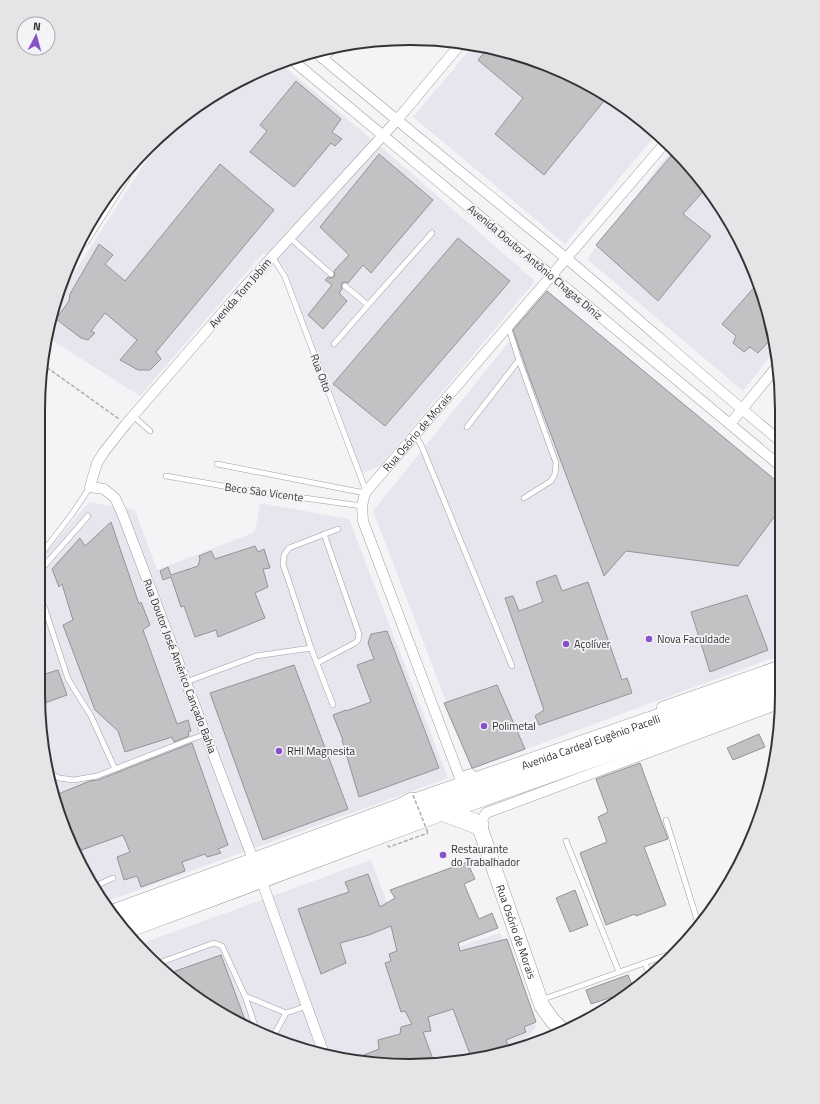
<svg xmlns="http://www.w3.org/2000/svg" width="820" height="1104" font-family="'Titillium Web',sans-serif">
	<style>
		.built { fill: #e8e5ef }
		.building { fill: #c2c1c4; stroke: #949396 }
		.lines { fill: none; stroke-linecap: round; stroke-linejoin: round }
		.lane-casing { stroke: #9f9ea1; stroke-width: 6 }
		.street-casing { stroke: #9f9ea1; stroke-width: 11 }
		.secondary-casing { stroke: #9f9ea1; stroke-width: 16 }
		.highway-casing { stroke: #9f9ea1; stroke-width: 20 }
		.path { stroke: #aeadb0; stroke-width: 1.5; stroke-dasharray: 4 2; stroke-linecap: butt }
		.lane { stroke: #fff; stroke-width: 5 }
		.street { stroke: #fff; stroke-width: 10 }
		.secondary { stroke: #fff; stroke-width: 15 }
		.highway { stroke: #fff; stroke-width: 19 }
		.path-bridge { stroke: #aeadb0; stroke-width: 1.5; stroke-dasharray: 4 2; stroke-linecap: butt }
		.poi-dot { fill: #8751c9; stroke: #f4f3f6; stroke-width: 1.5 }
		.labels { text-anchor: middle; stroke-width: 3.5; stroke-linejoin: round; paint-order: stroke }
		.street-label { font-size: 11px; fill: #343335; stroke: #f4f3f6 }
		.poi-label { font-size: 11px; fill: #343335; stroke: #f4f3f6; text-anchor: start }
		.rim { fill: none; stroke: #343335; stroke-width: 2 }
	</style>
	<rect width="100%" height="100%" fill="#f4f3f6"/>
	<g class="built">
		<polygon points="474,45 530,58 596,88 657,133 565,244 413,117"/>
		<polygon points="280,63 387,152 535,281 380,466 359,475 285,268 263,253 140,396 47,337 51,314 58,298 157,144 184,115 246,76"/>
		<polygon points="670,152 689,166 705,184 754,268 776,349 743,391 587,259"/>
		<polygon points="549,292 780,484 781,655 472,769 373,511"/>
		<polygon points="89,502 135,510 157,570 255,532 260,503 349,519 448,778 105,902 88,880 51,791 38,694 38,562"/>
		<polygon points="371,860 410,963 500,933 536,1027 521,1045 435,1065 338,1059 245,1028 147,957 138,945"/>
	</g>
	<g class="building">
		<polygon points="488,48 530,58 596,88 608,96 544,175 495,134 523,98 478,60"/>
		<polygon points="296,81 341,119 332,132 342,139 335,146 331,143 294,187 250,152 267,131 260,125"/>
		<polygon points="379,154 433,200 371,273 363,265 348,283 345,282 342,283 341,286 342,289 339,293 347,301 323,329 308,315 332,285 325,280 328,277 331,278 334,277 335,274 334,271 349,255 320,227"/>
		<polygon points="671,156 697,175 707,187 683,214 711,236 658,301 596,245"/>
		<polygon points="220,164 274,210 156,352 161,359 150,370 138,370 120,360 137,340 105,313 91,331 95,333 88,340 81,338 56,319 69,301 70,294 99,244 113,255 105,264 125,281"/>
		<polygon points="458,238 510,281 385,426 333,384"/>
		<polygon points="758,283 772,338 758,353 750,347 744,352 733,343 736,336 722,324"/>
		<polygon points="547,291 780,484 780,509 738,566 626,551 604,576 529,376 513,330"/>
		<polygon points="111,522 139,604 141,602 150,625 143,630 177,724 188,720 191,731 188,732 189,736 174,742 172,737 125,752 118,731 95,710 63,625 73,620 62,584 59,587 52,569 80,538 85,546"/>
		<polygon points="255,546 258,552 264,549 270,568 263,569 268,587 255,593 265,618 218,637 216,630 195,637 184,606 181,607 171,577 163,580 160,571 168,567 171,575 198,566 200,559 199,556 211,551 215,559"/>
		<polygon points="556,575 562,591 588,582 622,680 627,678 632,693 539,725 535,716 544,710 505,598 513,596 519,611 543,602 536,582"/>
		<polygon points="747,595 768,650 710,672 691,612"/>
		<polygon points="387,631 439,768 359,797 342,740 343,740 333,715 346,710 346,711 371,702 357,665 374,659 368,643 371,634"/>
		<polygon points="294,665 348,809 263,840 210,693"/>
		<polygon points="58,670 67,695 39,705 38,694 38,676"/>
		<polygon points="497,685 525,749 473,768 472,768 444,703"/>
		<polygon points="759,734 765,747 733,760 727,748"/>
		<polygon points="192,743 228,845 218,849 221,853 207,857 205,854 182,862 185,871 141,887 137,876 124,880 117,857 130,852 123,835 76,852 53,796 90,781 98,780"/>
		<polygon points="640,763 668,839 644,847 666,905 636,916 635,914 606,925 580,853 607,842 598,817 608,812 596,779"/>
		<polygon points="467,862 475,879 464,884 479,919 492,913 498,928 458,943 460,951 507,939 536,1022 524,1027 526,1032 506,1040 509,1048 471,1057 453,1009 428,1017 431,1031 423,1032 435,1065 351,1060 379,1049 378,1040 400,1034 401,1027 412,1024 405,1011 401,1012 385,963 391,961 389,954 397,951 391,926 369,935 340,943 346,963 321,974 298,909 349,892 345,882 368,874 380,907 395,898 390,890"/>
		<polygon points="575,890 588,925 570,932 556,898"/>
		<polygon points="221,955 248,1028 170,973"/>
		<polygon points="628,975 634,990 591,1004 586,990"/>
	</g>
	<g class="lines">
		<defs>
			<g id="lane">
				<polyline points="289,237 331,274"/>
				<polyline points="272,256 285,277 366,491"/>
				<polyline points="345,286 368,305 432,233"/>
				<polyline points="508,326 519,360 556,463 555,474 551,481 524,498"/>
				<polyline points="334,344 368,305"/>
				<polyline points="133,416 150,431"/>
				<polyline points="467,427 519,360"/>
				<polyline points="415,434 422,447 512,666"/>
				<polyline points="217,464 365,493"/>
				<polyline points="166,476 246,490 362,506"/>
				<polyline points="38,558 72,514 90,487"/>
				<polyline points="38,573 88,516"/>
				<polyline points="44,606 68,679 91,716 115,769"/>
				<polyline points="311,648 283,564 284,555 289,548 338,529"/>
				<polyline points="317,663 355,643 358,640 359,634 324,534"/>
				<polyline points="186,682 256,656 311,648 333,705"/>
				<polyline points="48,772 59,778 74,780 97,776 189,740 206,734"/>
				<polyline points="666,820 698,923 698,928"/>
				<polyline points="566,841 619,972"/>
				<polyline points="93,887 113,878"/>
				<polyline points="645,963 650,976"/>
				<polyline points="156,964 214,943 222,946 245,996 286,1013 307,1006"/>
				<polyline points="245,996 257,1032"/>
				<polyline points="541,1000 678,951"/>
				<polyline points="273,1037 286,1013"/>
			</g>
			<g id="street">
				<path d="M 314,51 C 397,121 482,189 566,258 C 638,318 707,381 779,440"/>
				<polyline points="322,58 333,47"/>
				<polyline points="291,59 779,465"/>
				<polyline points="84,241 125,177"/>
				<polyline points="730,424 779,364"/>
				<polyline points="662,707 781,665"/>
				<path id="s1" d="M 471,774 L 460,778 L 363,521 L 362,506 L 365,493 L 666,142"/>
				<polyline points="479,825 486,813 781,703"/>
				<polyline points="254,862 122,513 115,498 104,489 90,487 97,463 104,452 126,424 241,291 397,120 462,42"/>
				<polyline points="261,879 324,1054"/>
			</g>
			<g id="secondary">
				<path id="s2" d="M 479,825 L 542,1006 L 552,1020 L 563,1031"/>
			</g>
			<g id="highway">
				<path id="s3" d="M 401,808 L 781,676"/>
				<polyline points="442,811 479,825"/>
				<polyline points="114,914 401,808 412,802"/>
				<polyline points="125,929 442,811 781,691"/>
			</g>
		</defs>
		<use href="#lane" class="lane-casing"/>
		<use href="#street" class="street-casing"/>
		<use href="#secondary" class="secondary-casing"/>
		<use href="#highway" class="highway-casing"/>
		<g class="path">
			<polyline points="42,364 119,419"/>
			<polyline points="388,845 389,847 428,833"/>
		</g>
		<use href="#lane" class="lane"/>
		<use href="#street" class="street"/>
		<use href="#secondary" class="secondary"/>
		<use href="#highway" class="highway"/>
		<polyline class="path-bridge" points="413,795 428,833"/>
	</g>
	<g class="poi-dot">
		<circle cx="649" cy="639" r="4"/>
		<circle cx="566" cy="644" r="4"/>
		<circle cx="484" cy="726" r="4"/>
		<circle cx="279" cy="751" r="4"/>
		<circle cx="443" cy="855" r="4"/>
	</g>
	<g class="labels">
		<g class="street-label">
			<text transform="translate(535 262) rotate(40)" y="4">Avenida Doutor Antônio Chagas Diniz</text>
			<text transform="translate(240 293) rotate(-49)" y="4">Avenida Tom Jobim</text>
			<text transform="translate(321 373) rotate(69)" y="4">Rua Oito</text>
			<text dy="4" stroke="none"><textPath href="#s1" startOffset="395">Rua Osório de Morais</textPath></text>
			<text transform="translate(264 492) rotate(8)" y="4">Beco São Vicente</text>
			<text transform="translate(180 666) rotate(69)" y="4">Rua Doutor José Américo Cançado Bahia</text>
			<text dy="4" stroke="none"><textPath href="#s3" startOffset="201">Avenida Cardeal Eugênio Pacelli</textPath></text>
			<text dy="4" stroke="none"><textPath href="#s2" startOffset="113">Rua Osório de Morais</textPath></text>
		</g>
		<g class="poi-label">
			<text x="657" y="643">Nova Faculdade</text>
			<text x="574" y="648">Açolíver</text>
			<text x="492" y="730">Polimetal</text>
			<text x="287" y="755">RHI Magnesita</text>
			<text x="451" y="853">Restaurante<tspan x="451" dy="13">do Trabalhador</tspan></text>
		</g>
	</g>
	<path d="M0 0H820V1104H0ZM410 45H410A365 365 0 0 1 775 410V694A365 365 0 0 1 410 1059H410A365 365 0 0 1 45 694V410A365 365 0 0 1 410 45Z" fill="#e5e4e7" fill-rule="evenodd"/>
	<path class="rim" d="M410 45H410A365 365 0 0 1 775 410V694A365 365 0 0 1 410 1059H410A365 365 0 0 1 45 694V410A365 365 0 0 1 410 45Z"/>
	<g transform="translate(36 36) rotate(6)"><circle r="19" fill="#f4f3f6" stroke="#a7a6a9"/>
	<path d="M0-3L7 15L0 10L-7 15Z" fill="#8751c9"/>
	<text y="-6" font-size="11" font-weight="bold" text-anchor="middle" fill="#343335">N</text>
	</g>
</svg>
